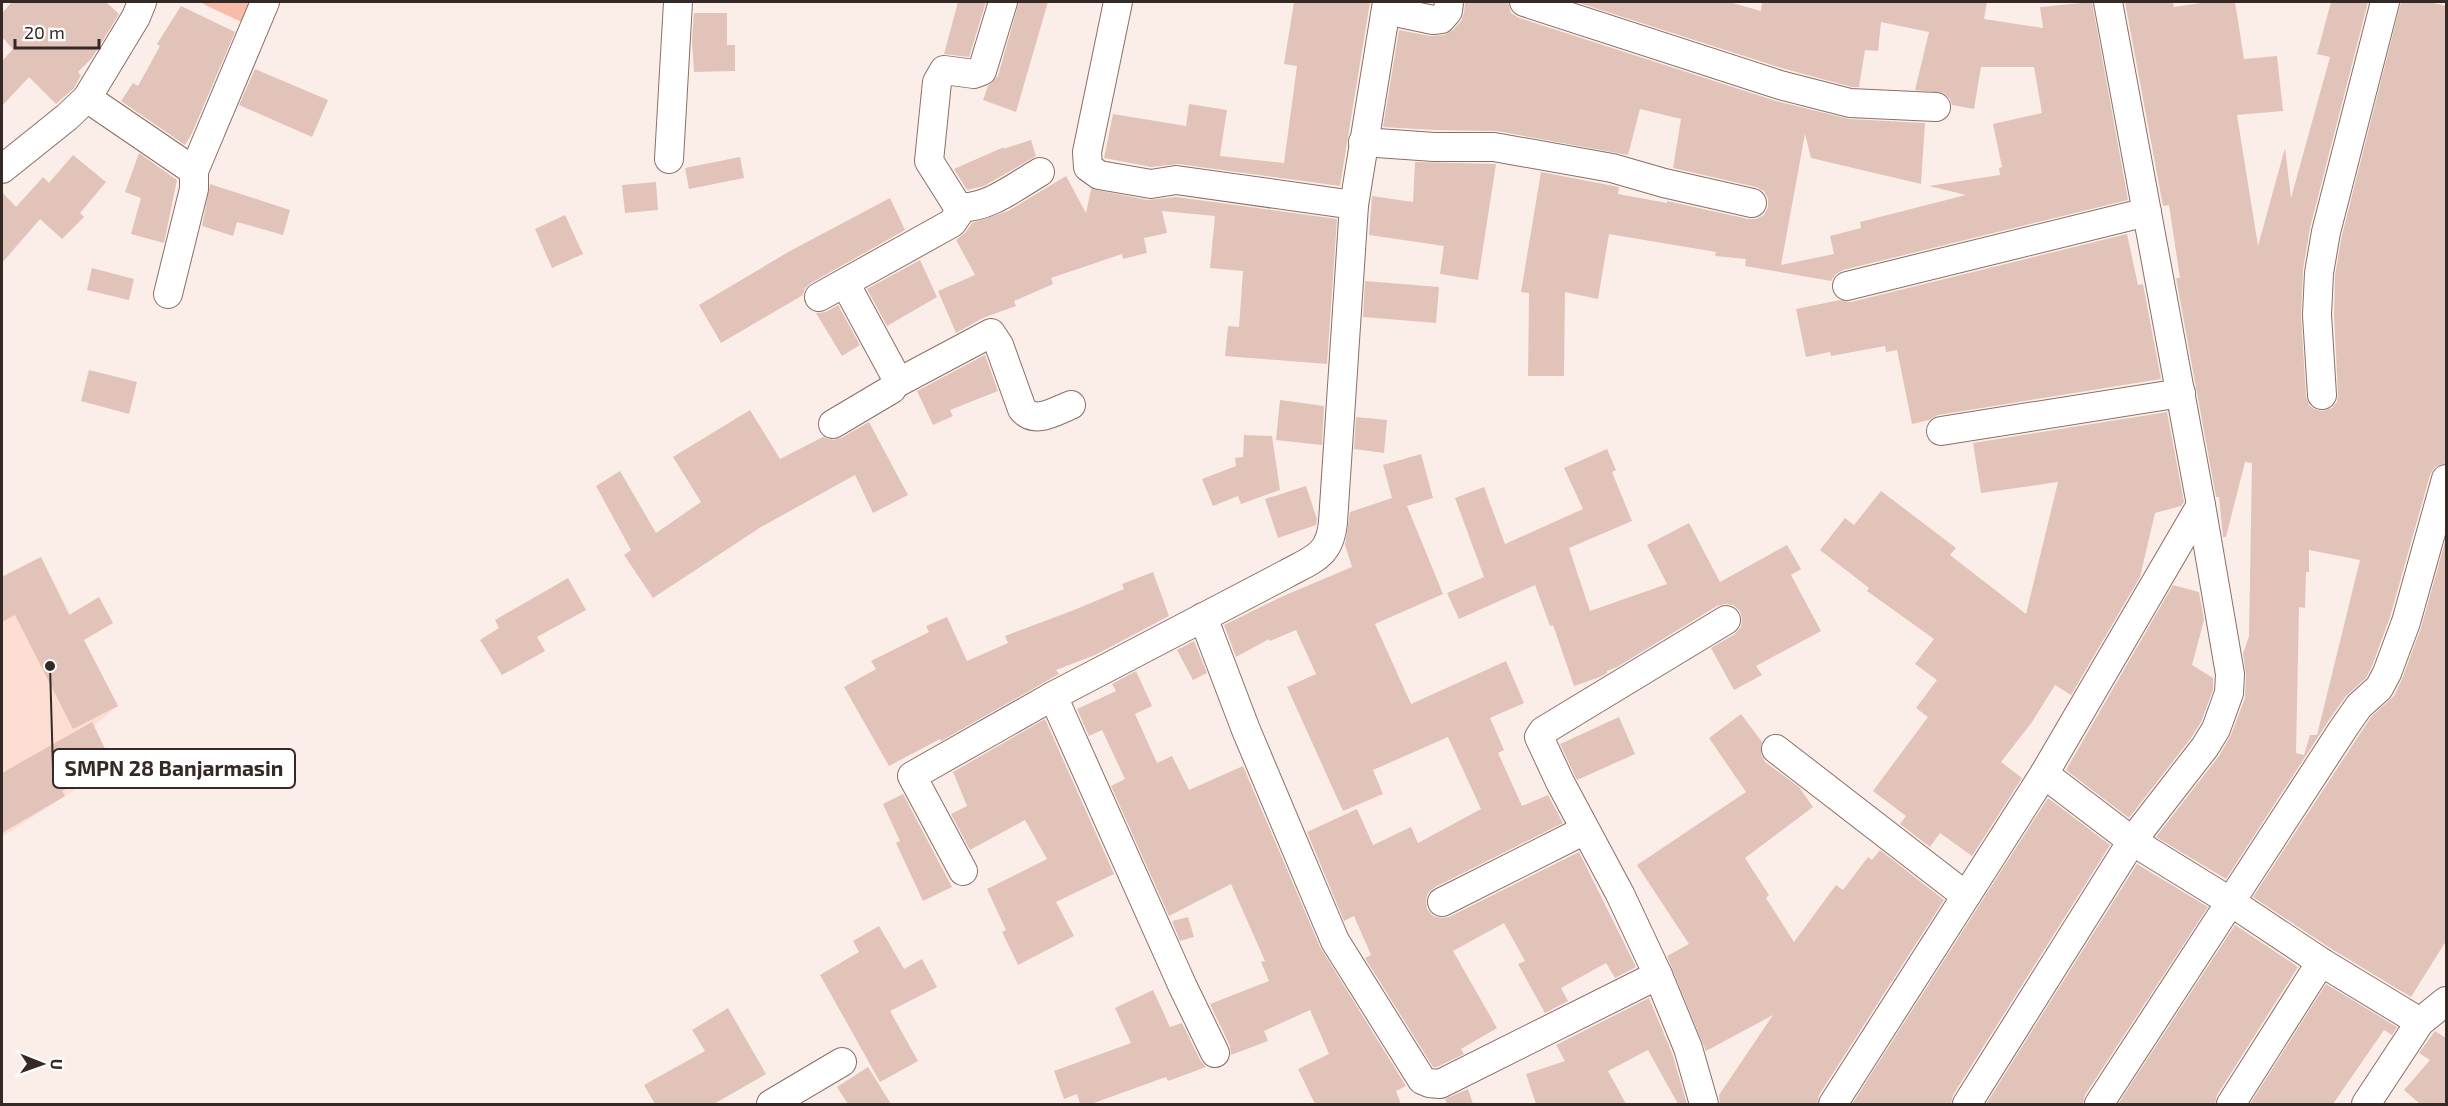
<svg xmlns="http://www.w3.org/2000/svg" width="2448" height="1106" font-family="'Exo 2',sans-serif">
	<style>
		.built { fill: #feded3 }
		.green { fill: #f8bdaa }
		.building { fill: #e2c3b9; fill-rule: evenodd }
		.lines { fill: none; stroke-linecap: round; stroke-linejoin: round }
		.street-casing { stroke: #8b6f66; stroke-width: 30 }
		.street { stroke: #fff; stroke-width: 28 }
		.leader { fill: none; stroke: #352925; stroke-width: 2 }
		.callout-dot { fill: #352925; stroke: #fefefe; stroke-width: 2 }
		.callout { fill: #fefefe; stroke: #352925; stroke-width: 2 }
		.callout-label { font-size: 21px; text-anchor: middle; font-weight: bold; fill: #352925 }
	</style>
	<rect width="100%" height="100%" fill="#fbeee9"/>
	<polygon class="built" points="41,557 118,706 94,726 113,765 2,837 2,576"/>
	<polygon class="green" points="204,2 258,2 248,25 203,4"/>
	<g class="building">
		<polygon points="12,2 106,2 119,14 92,58 78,72 81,75 74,88 56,104 29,77 2,106 2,61 13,49 2,37 2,13"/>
		<polygon points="958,2 986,2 969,57 944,54"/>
		<polygon points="1019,2 1048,2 1016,112 983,100 988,86 998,76"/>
		<polygon points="1294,2 1370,2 1340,186 1178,164 1151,167 1104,158 1113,114 1186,126 1189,104 1227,110 1220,156 1284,163 1297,66 1284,64"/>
		<polygon points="1465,2 1508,2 1511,13 1519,18 1776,101 1849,119 1925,123 1921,184 1811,158 1805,134 1781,265 1834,254 1830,236 1861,228 1860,222 1966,195 1929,186 2000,175 1999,168 2002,167 1993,124 2042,113 2034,67 1981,67 1974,109 1952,105 1950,99 1944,93 1915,90 1929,32 1881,22 1878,51 1865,50 1859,87 1852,87 1785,69 1576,2 1729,2 1761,11 1762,2 1987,2 1984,19 2043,28 2040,7 2092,2 2128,200 1843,270 1836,274 1831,281 1745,266 1746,259 1715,256 1716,252 1609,234 1598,299 1565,292 1564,376 1528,376 1529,293 1521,292 1541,172 1619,187 1618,194 1667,203 1667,201 1748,219 1756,219 1764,215 1768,207 1768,199 1764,191 1756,187 1673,168 1681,119 1640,109 1628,155 1497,131 1435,130 1383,127 1399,30 1430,36 1444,35 1453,30 1461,21 1464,13"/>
		<path d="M 2125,2 L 2173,2 L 2174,7 L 2208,2 L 2235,2 L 2244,59 L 2277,56 L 2283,111 L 2237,115 L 2258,246 L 2285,148 L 2291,198 L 2330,57 L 2317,54 L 2331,2 L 2368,2 L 2310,228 L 2303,270 L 2301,316 L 2306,396 L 2309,405 L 2314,409 L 2322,411 L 2332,408 L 2337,402 L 2338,395 L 2334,315 L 2335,275 L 2342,235 L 2401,2 L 2429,2 L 2446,6 L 2446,463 L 2435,467 L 2430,475 L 2390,617 L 2372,666 L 2366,678 L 2346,696 L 2329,720 L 2226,879 L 2156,837 L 2219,756 L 2231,735 L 2245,698 L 2246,675 L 2243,654 L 2249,636 L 2252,463 L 2245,462 L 2226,537 L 2223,537 L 2219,497 L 2216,497 L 2176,278 L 2180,278 L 2169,205 L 2163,206 ZM 2309,550 L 2360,560 L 2317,735 L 2310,735 L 2304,755 L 2296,753 L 2299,607 L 2305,608 L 2306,572 L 2309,572 Z"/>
		<polygon points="181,6 235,32 192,133 185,145 121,101 133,83 138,86 160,46 157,44"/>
		<polygon points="694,13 727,13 727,45 735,45 735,71 694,72 692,40"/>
		<polygon points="255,69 328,100 312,137 239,105"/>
		<polygon points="1031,140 1036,156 984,186 967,190 954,169 1004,147 1003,149"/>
		<polygon points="139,153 177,180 164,243 131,234 141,198 125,192"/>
		<polygon points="73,155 106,182 80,213 84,217 62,239 40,219 2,263 2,192 16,207 43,177 49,183"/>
		<polygon points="740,157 744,178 689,189 685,168"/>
		<polygon points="1415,162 1496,164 1478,280 1440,274 1444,246 1369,235 1372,196 1413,202"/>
		<polygon points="1066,176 1086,213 1091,189 1148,200 1176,197 1337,219 1327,364 1225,356 1228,326 1239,327 1243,271 1210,268 1215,216 1162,211 1167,233 1144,238 1147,253 1123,259 1122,254 1051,278 1053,284 1014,301 1016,306 983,318 956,333 938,291 975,275 956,240 965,233 972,223 1008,211"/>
		<polygon points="656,182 658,210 625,213 622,185"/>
		<polygon points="210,184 290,210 283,235 237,222 233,236 202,226"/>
		<polygon points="890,198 905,230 811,283 805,288 803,295 721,343 699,305 790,251"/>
		<polygon points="565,215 583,254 552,268 535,229"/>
		<polygon points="2127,234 2138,285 2143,284 2161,379 1938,415 1929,420 1912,424 1897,350 1886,352 1885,346 1831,356 1830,352 1806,357 1796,309 1840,300 1851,302"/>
		<polygon points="920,260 937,297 887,326 867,289"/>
		<polygon points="92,268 134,279 129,300 87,290"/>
		<polygon points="1365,281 1439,287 1436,323 1363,317"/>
		<polygon points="838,305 860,345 842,356 816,313 826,312"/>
		<polygon points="985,355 998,391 950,410 953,416 933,425 917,391"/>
		<polygon points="89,370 137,382 129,414 81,401"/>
		<polygon points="1280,400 1324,406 1322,445 1276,440"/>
		<polygon points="750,410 780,459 823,437 833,440 841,438 869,422 908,495 873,513 855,475 761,527 653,598 624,555 631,550 596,486 620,471 656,533 701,502 673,457"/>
		<polygon points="2167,412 2184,502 2181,506 2155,513 2140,577 2071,695 2055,685 2032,722 2001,762 2022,778 1972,856 1940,833 1930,847 1900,824 1906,816 1873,791 1928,717 1916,708 1937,680 1915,664 1934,639 1867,591 1869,588 1820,550 1845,518 1854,525 1881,491 1956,548 1950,555 2026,614 2058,482 1981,493 1973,443"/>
		<polygon points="1356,417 1387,420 1384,453 1354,449"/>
		<polygon points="1244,435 1272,436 1280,490 1241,504 1238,496 1213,506 1202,479 1236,466 1235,458 1243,457"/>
		<polygon points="1607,449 1616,470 1612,472 1632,521 1569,548 1590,611 1667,584 1647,545 1689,523 1720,582 1787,545 1801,569 1791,575 1821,631 1756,666 1762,675 1734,690 1711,648 1735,634 1741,627 1742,619 1740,611 1733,605 1725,604 1717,606 1617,667 1607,671 1607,673 1600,677 1574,686 1553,625 1550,626 1535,585 1459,619 1447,593 1484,577 1455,498 1484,487 1505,544 1583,509 1564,468"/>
		<polygon points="1421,454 1433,498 1407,506 1443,594 1375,624 1411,704 1506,661 1524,703 1490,718 1504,750 1498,753 1522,806 1548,795 1563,823 1435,887 1428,893 1426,900 1427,909 1433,916 1442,918 1449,917 1579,852 1636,967 1615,978 1606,963 1561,988 1568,1001 1545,1013 1518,964 1525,961 1504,923 1453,951 1497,1028 1461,1049 1464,1054 1437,1067 1433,1067 1365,958 1371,955 1354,916 1344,921 1307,832 1357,809 1373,845 1411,827 1418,843 1481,809 1448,737 1373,770 1383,794 1343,811 1287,687 1316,674 1296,630 1270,641 1269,639 1236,657 1224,625 1281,597 1352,567 1345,545 1350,512 1392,498 1383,465"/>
		<polygon points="1306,486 1317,519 1316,525 1278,538 1265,499"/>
		<polygon points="2446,538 2446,941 2411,997 2330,948 2253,897 2371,717 2394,696 2402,679 2421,628"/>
		<polygon points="41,557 69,615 99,597 113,623 84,640 118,706 73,729 15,615 2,622 2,577"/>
		<polygon points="1153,572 1169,616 1095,655 1056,670 1059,674 941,741 940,739 889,766 844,687 876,669 871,661 929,632 926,626 947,617 967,661 1008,643 1005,636 1074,610 1124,589 1122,584"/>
		<polygon points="568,578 586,610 537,637 545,651 502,675 480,640 499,628 495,620"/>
		<polygon points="2173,585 2199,592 2204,620 2192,665 2213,678 2213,690 2201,722 2191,738 2129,818 2066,770"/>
		<polygon points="1194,641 1207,673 1193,680 1177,650"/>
		<polygon points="1136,671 1152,706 1135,714 1157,763 1172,756 1189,790 1243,766 1320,947 1406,1086 1396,1091 1401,1104 1315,1104 1298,1069 1329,1054 1310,1010 1264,1031 1268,1041 1231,1055 1230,1046 1210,1004 1269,981 1261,962 1265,961 1231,884 1169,916 1111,786 1125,779 1102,730 1089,736 1077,709 1116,691 1112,684"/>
		<polygon points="1741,714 1762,742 1761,755 1765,762 1799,787 1813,807 1745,858 1769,895 1766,898 1794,942 1836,885 1843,890 1868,857 1872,860 1880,850 1944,900 1819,1095 1817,1104 1720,1104 1719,1095 1773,1015 1706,1051 1667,956 1689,944 1637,865 1746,792 1709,738"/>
		<polygon points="1619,717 1635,754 1577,780 1560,744"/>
		<polygon points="1045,719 1114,874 1056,902 1074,936 1018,965 1002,932 1006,930 987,889 1047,859 1025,820 970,850 951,814 967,806 953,772"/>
		<polygon points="92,722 113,765 62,791 65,796 2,833 2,773"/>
		<polygon points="903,794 952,887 923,901 896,843 900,841 883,804"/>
		<polygon points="2048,798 2110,845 1953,1095 1951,1104 1852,1104"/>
		<polygon points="2137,864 2208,907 2085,1095 2083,1104 1986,1104"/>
		<polygon points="1188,917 1194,937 1180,941 1172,921"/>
		<polygon points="2235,925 2298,967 2217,1095 2215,1104 2118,1104"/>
		<polygon points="879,926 904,969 922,959 937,987 890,1011 918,1061 880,1082 820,975 859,952 853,941"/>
		<polygon points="2326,984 2397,1027 2392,1035 2384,1030 2333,1104 2250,1104"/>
		<polygon points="1153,990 1170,1027 1182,1023 1200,1060 1206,1067 1168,1081 1166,1077 1091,1104 1080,1104 1077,1094 1064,1099 1054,1071 1131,1043 1115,1008"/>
		<polygon points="1649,998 1672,1053 1687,1104 1678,1104 1648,1050 1608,1071 1626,1104 1536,1104 1526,1074 1565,1061 1556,1045"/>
		<polygon points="728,1008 766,1074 714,1104 655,1104 644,1085 705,1051 692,1030"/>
		<polygon points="2435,1031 2446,1038 2446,1104 2420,1104 2404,1090 2430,1060 2419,1053"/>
		<polygon points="868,1067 891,1104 848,1104 837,1087"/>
		<polygon points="1468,1089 1473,1104 1447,1104 1445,1099"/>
	</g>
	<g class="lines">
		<defs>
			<g id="street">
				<path d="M 1003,2 L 982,71 L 974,74 L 944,70 L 937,82 L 929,161 L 958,207 C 986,210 1016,186 1040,172"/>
				<polyline points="1118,2 1087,152 1088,167 1099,175 1151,184 1176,180 1354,205"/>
				<polyline points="1524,2 1780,85 1850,103 1936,107"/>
				<polyline points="1386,10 1433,20 1441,19 1448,11 1449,2"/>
				<polyline points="87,98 194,171 194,189 168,294"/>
				<polyline points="1363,142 1434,147 1494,147 1612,168 1664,183 1752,203"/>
				<polyline points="669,159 678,2"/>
				<polyline points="2,169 67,117 87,98 136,17 142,2"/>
				<polyline points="194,171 265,2"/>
				<polyline points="1847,286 2147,212"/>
				<polyline points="819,297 952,223 963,207"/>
				<path d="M 897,383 L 991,333 L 999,345 L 1022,409 C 1035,425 1055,411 1071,405"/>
				<polyline points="2322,395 2317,315 2319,273 2326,232 2385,2"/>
				<polyline points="833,424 892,389 897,379 845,283"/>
				<polyline points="1941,431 2181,393"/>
				<polyline points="1203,617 1246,730 1335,941 1422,1080 1429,1083 1440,1084 1658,975"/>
				<polyline points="1776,749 1966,896"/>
				<polyline points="2044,774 2132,841 2231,902 2321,962 2420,1022"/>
				<polyline points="963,871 912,776 1053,696"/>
				<polyline points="1442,902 1585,830"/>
				<path d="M 1215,1053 L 1183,987 L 1053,696 L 1286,574 C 1313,559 1330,556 1333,522 L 1354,205 L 1387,2"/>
				<polyline points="771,1104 842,1062"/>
				<polyline points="1704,1104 1688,1048 1658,975 1620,894 1560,782 1539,737 1543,731 1726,620"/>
				<polyline points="1833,1104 2044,774 2201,505"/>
				<polyline points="1967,1104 2132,841 2205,747 2216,729 2229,693 2230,674 2201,505 2108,2"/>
				<polyline points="2099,1104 2343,729 2359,706 2379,688 2387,673 2406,622 2446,479"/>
				<polyline points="2231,1104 2321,962"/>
				<polyline points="2366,1104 2420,1022 2446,1001"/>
			</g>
		</defs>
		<use href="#street" class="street-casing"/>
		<use href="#street" class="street"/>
	</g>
	<path class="leader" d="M50 666L53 769"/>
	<circle class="callout-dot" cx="50" cy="666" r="6"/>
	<rect class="callout" x="53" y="749" width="242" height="39" rx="6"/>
	<g class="callout-label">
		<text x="174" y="776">SMPN 28 Banjarmasin</text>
	</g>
	<rect width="2448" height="1106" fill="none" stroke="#352925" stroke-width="6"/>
	<g transform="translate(42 1064) rotate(91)" stroke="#fefefe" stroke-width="4.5" paint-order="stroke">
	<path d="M0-4.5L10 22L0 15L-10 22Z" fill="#352925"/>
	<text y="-9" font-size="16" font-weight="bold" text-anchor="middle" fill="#352925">U</text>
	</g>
	<path d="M15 39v9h84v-9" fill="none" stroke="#352925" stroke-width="3"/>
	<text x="24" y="39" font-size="18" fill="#352925" stroke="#fefefe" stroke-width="4.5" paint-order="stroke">20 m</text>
</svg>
